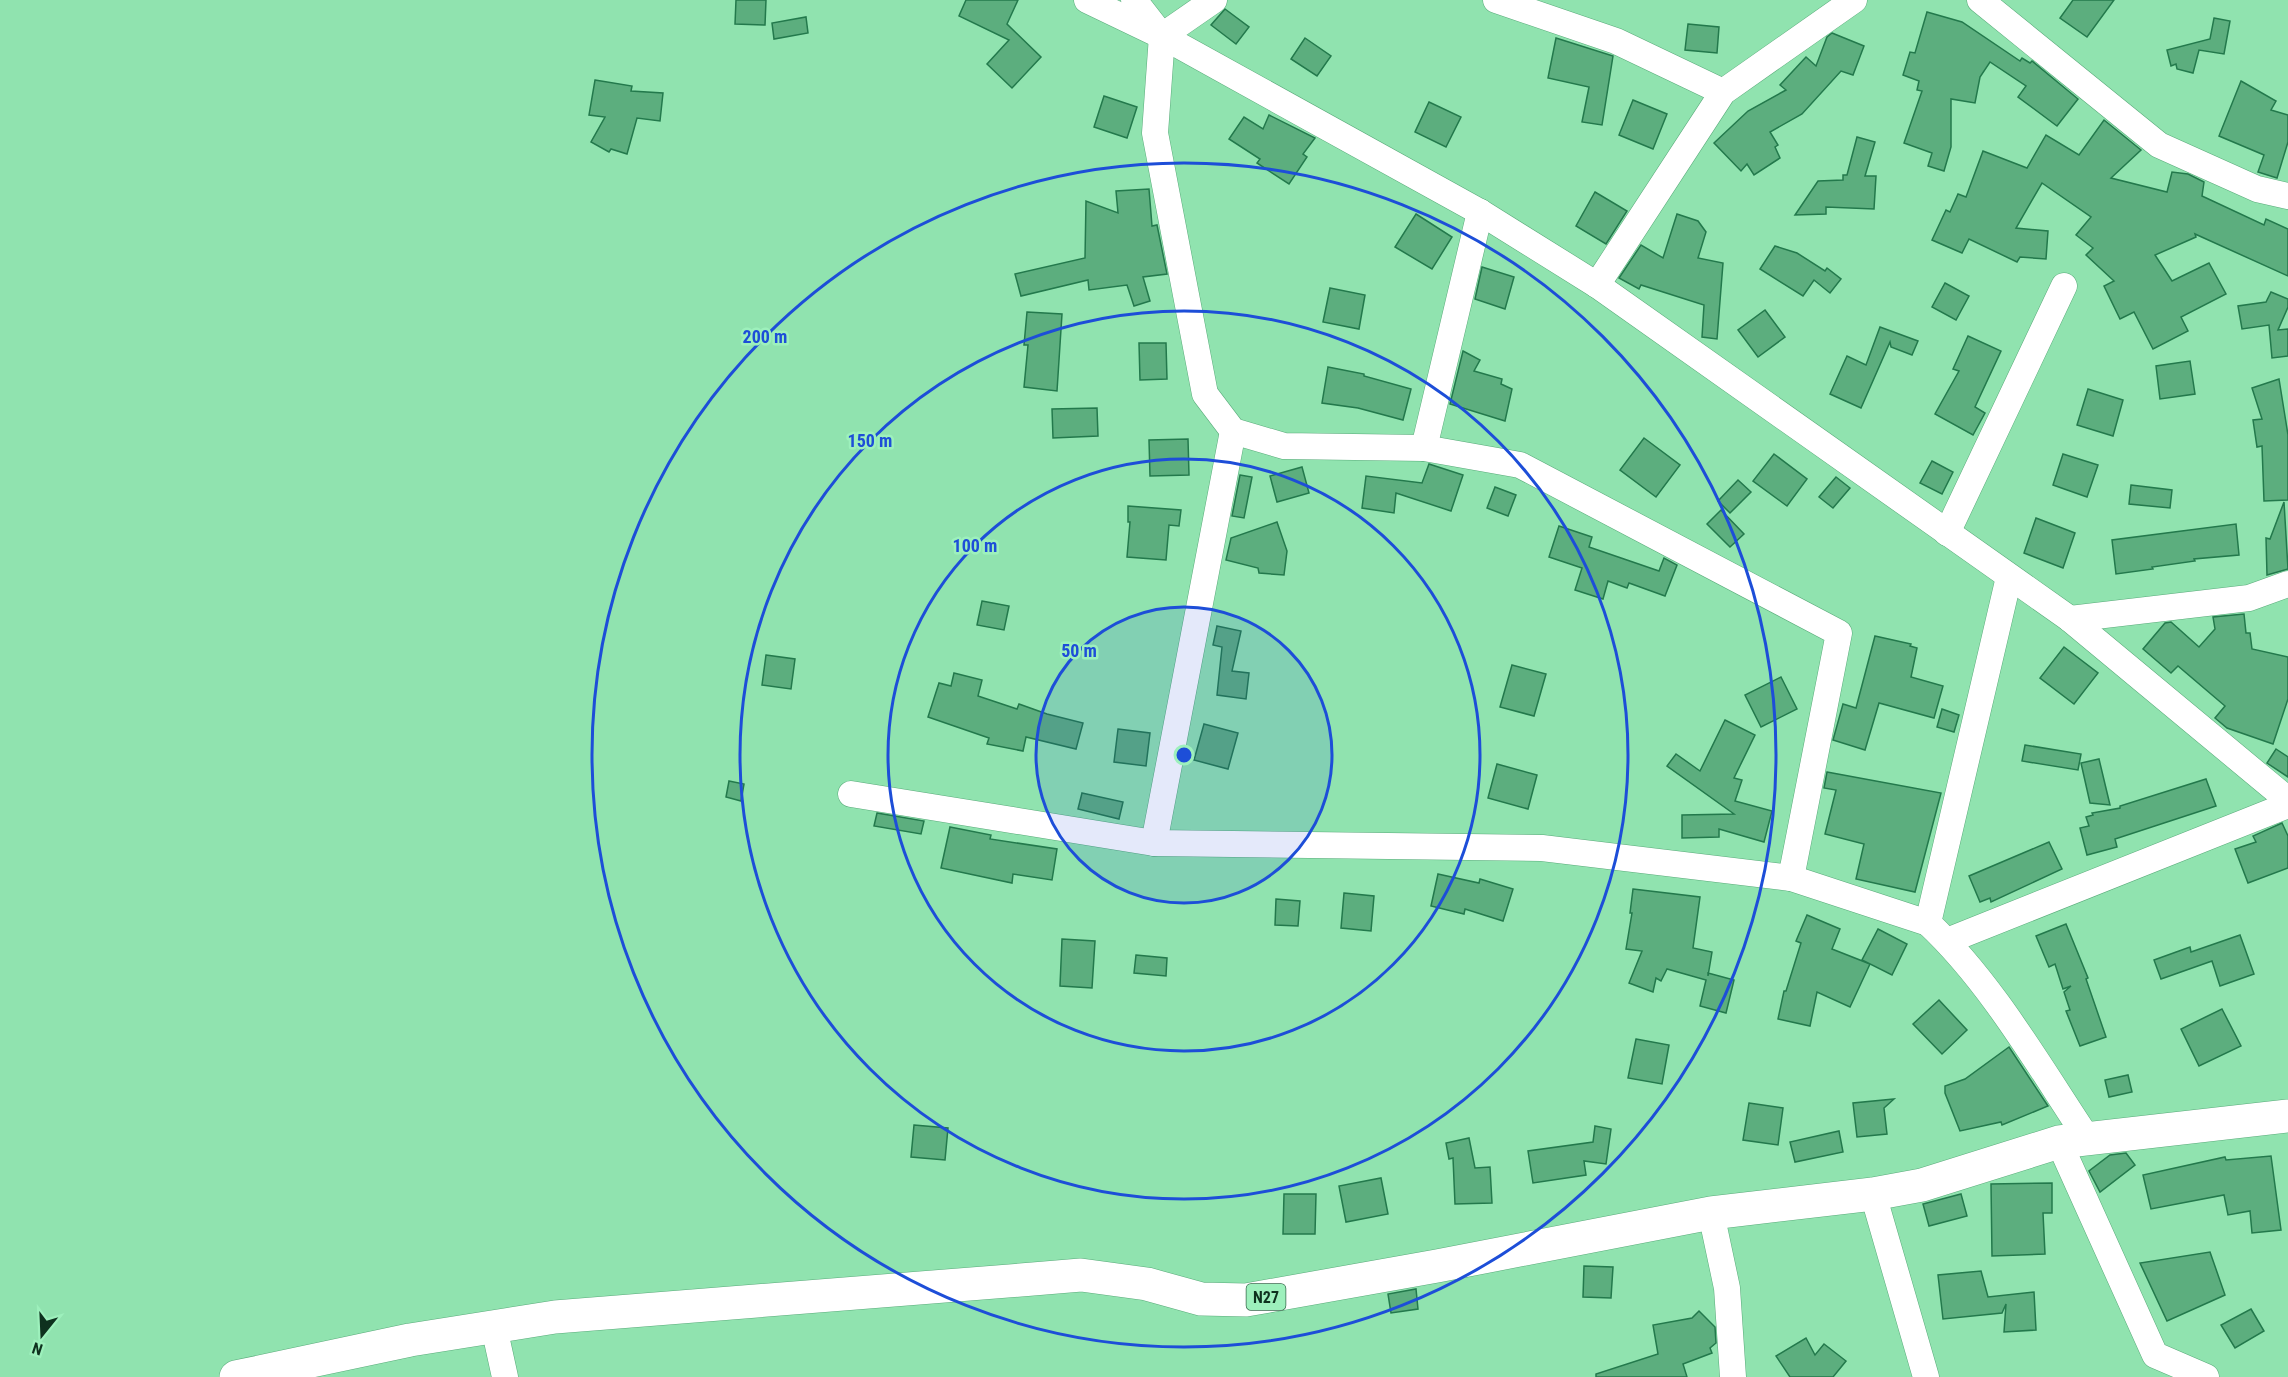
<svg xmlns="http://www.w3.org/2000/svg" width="2288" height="1377" font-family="'Roboto Condensed',sans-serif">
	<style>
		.building { fill: #5cae7e; stroke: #23794c; stroke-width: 1.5 }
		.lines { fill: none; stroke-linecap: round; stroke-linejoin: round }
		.minor-casing { stroke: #59ab7a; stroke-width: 27 }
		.major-casing { stroke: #59ab7a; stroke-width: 34 }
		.minor { stroke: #fff; stroke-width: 26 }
		.major { stroke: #fff; stroke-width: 33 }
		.ring { fill: none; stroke: #1d4ed8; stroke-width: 3 }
		.labels { text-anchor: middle; stroke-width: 5; stroke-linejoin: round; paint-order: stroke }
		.shield { fill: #9df0bc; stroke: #396a4d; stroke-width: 1.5 }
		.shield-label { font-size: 16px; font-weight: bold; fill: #0e311e }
		.centre { fill: #1d4ed8; stroke: #9df0bc; stroke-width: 3 }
		.ring-label { font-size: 18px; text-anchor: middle; font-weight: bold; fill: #1d4ed8; stroke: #9df0bc; stroke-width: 5; stroke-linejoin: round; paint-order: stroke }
	</style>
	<rect width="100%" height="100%" fill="#90e3af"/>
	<g class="building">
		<polygon points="736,0 766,0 765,25 735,24"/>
		<polygon points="966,0 1018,0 1007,24 1041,57 1012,88 987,64 1009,40 959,16"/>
		<polygon points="2073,0 2114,0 2087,37 2060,18"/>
		<polygon points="1225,9 1249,27 1236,44 1211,25"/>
		<polygon points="1927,12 1962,22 2020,61 2022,58 2030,63 2032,61 2078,99 2057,126 2018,97 2026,86 1990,62 1980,77 1975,103 1951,99 1951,147 1944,171 1928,166 1932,153 1904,143 1922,91 1917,90 1919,81 1903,75 1910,52 1915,53"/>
		<polygon points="806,17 808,33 774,39 772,23"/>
		<polygon points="2214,18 2230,21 2224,54 2199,50 2193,73 2177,69 2176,64 2171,66 2167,50 2210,39"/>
		<polygon points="1688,24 1719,27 1717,53 1685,50"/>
		<polygon points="1832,33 1864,46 1853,75 1841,71 1802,114 1770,132 1778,145 1775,147 1780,158 1754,175 1747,164 1741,171 1714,143 1748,111 1786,90 1780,85 1806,57 1816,66 1827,37"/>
		<polygon points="1305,38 1331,56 1317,76 1291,59"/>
		<polygon points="1556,38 1613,56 1602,125 1582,122 1589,87 1548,78"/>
		<polygon points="595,80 632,86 631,91 663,93 660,121 637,118 627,154 611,149 609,152 591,142 605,117 589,115"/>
		<polygon points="2241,81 2276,101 2271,110 2288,115 2288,142 2277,178 2258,172 2264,155 2219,136"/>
		<polygon points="1104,96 1137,107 1127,138 1094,127"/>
		<polygon points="1633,100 1667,114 1653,149 1619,135"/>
		<polygon points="1429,102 1461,117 1446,147 1415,132"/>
		<polygon points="1269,115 1315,138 1303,154 1307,157 1289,184 1257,163 1260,159 1229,139 1244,117 1263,129"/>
		<polygon points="2104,120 2141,150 2111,178 2167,192 2172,172 2188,174 2204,182 2202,196 2264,225 2266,219 2288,229 2288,276 2195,234 2196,237 2155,255 2172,281 2209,263 2226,294 2181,317 2188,331 2153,349 2134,312 2120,319 2104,286 2114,281 2086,255 2093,248 2076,235 2091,217 2042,183 2016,228 2048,231 2046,259 2020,257 2017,262 1969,239 1962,253 1932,240 1946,210 1950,212 1958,194 1966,197 1983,151 2027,168 2046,135 2079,155"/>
		<polygon points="1857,137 1875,142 1865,176 1876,176 1874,209 1826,207 1826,214 1795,215 1818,181 1843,180 1843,175 1847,175"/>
		<polygon points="1149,189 1152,226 1157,225 1167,274 1143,277 1150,301 1134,306 1127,285 1089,290 1088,280 1021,296 1015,274 1085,258 1086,201 1118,213 1116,191"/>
		<polygon points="1595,192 1627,211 1606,244 1576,226"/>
		<polygon points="1416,214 1452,237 1432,269 1395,247"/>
		<polygon points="1677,214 1698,221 1706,232 1698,258 1723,263 1717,339 1702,337 1704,305 1641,285 1639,289 1619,278 1641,245 1663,258"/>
		<polygon points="1775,246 1797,253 1825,271 1827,268 1841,279 1830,293 1814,280 1803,296 1760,269"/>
		<polygon points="1482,267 1514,277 1505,309 1475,299"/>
		<polygon points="1945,283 1969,296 1956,320 1932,307"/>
		<polygon points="1330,288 1365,295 1359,329 1323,322"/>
		<polygon points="2271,292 2288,299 2288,307 2278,330 2288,329 2288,356 2272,358 2269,325 2242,329 2238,306 2266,302"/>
		<polygon points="1765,310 1785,337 1758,357 1738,330"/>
		<polygon points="1027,312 1062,314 1057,391 1024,387 1028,345 1024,345"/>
		<polygon points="1880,327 1918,341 1912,355 1891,347 1890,342 1861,408 1830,394 1847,356 1866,365"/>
		<polygon points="1968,336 2001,351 1975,407 1985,413 1973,435 1935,414 1959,371 1953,369"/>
		<polygon points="1139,343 1166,343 1167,379 1140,380"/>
		<polygon points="1463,351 1480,360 1474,371 1502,379 1501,384 1512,389 1505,421 1450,404"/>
		<polygon points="2190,361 2195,394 2160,399 2156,366"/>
		<polygon points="1328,367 1364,374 1364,376 1411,389 1403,420 1358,408 1322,403"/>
		<polygon points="2279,379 2288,435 2288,500 2264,501 2262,446 2257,447 2253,420 2262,419 2252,388"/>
		<polygon points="2088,389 2123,400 2113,436 2077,425"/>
		<polygon points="1097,408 1098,436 1053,438 1052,409"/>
		<polygon points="1644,438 1680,465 1656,497 1620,470"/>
		<polygon points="1188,439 1189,475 1150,476 1149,440"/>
		<polygon points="1774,454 1807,479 1787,506 1753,481"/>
		<polygon points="2063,454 2098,465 2087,497 2053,485"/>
		<polygon points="1932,461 1953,472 1942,494 1920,483"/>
		<polygon points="1429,464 1463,475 1451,511 1396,493 1394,513 1362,508 1366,476 1422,483"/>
		<polygon points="1302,467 1309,493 1277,502 1270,476"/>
		<polygon points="1240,475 1252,477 1244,518 1232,516"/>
		<polygon points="1836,477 1850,488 1833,508 1819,497"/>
		<polygon points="1738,480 1751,492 1730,513 1718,501"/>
		<polygon points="2131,485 2172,490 2170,508 2129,504"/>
		<polygon points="1495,487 1516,495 1508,516 1487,508"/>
		<polygon points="2284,502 2288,569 2267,575 2266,538 2270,539"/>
		<polygon points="1128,506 1181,510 1179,526 1169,525 1166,560 1127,557 1130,522 1128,522"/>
		<polygon points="1721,510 1744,534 1730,547 1707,524"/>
		<polygon points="2036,518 2075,533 2063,568 2024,553"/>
		<polygon points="1277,522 1287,551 1284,575 1259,573 1258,568 1226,560 1231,538"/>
		<polygon points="2236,524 2239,555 2194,559 2195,561 2152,567 2153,569 2116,574 2112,540"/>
		<polygon points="1559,526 1592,537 1589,547 1659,571 1664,558 1677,565 1665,596 1629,583 1627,588 1608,581 1603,599 1575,590 1582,568 1549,557"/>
		<polygon points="982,601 1009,606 1004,630 977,625"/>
		<polygon points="2244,614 2246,633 2250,633 2252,649 2288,657 2288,699 2273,744 2227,728 2215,718 2225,706 2178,666 2171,673 2143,649 2165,623 2171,622 2199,647 2215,629 2213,617"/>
		<polygon points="1217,626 1241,631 1232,671 1249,673 1246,699 1217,695 1222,647 1213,645"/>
		<polygon points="1875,636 1911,644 1910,646 1917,648 1911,677 1943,686 1934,718 1879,703 1865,750 1833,740 1843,704 1856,708"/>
		<polygon points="2064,647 2098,673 2074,704 2040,678"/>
		<polygon points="766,655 795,659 791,689 762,685"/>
		<polygon points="1512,665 1546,674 1534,716 1500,707"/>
		<polygon points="954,673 982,680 978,696 1017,709 1019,704 1047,714 1083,723 1076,749 1026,737 1023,751 987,744 989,738 928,717 939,683 951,686"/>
		<polygon points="1781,677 1797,709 1761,727 1745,695"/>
		<polygon points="1942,709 1959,715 1954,732 1937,727"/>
		<polygon points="1725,720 1755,735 1734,778 1742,780 1735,801 1772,811 1764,842 1719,829 1719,837 1682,838 1682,815 1734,814 1667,766 1676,754 1700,771"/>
		<polygon points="1204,724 1238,733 1228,769 1194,760"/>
		<polygon points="1118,729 1150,733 1146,766 1114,762"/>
		<polygon points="2025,745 2081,754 2078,770 2022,761"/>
		<polygon points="2276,749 2288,757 2288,777 2267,763"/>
		<polygon points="2099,759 2110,805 2090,803 2081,763"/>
		<polygon points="1497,764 1537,775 1528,809 1488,798"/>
		<polygon points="1827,772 1941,793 1915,892 1856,879 1864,844 1825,834 1836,790 1824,788"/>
		<polygon points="2206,779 2216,806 2115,839 2117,847 2087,855 2080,828 2089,826 2086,817 2093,815 2092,813 2120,808 2120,806"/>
		<polygon points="729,781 744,784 741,801 726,797"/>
		<polygon points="1082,793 1123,802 1119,819 1078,809"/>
		<polygon points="877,813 924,821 921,834 874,826"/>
		<polygon points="2282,823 2288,836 2288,868 2248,883 2235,849 2256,842 2253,836"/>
		<polygon points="950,827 991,835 990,839 1057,849 1052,880 1013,874 1012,883 941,868"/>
		<polygon points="2049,842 2062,869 1991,902 1990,898 1980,902 1969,876"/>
		<polygon points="1438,874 1479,883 1480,879 1513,889 1503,921 1465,909 1464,914 1431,906"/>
		<polygon points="1633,889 1700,897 1693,948 1712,952 1708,976 1708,973 1734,980 1726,1013 1700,1006 1706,980 1667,969 1661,981 1656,978 1653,992 1629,983 1642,951 1626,949 1632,913 1630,913"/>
		<polygon points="1344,893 1374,896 1371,931 1341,928"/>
		<polygon points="1276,899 1300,901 1298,926 1275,925"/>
		<polygon points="1807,915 1840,929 1832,949 1870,964 1850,1007 1817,992 1810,1026 1778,1019 1784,991 1786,991 1801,943 1796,941"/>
		<polygon points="2066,924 2088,978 2086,979 2106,1037 2080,1046 2066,1011 2070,1010 2064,992 2071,986 2063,989 2055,964 2049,967 2036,936"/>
		<polygon points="1878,929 1907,944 1892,975 1862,960"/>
		<polygon points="2240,935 2254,974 2220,986 2212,961 2161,979 2154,960 2190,947 2191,952"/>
		<polygon points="1062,939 1095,941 1092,988 1060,986"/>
		<polygon points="1136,955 1167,958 1166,976 1134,973"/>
		<polygon points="1939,1000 1967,1030 1942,1054 1913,1024"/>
		<polygon points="2222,1009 2241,1046 2199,1066 2181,1029"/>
		<polygon points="1636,1039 1669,1045 1662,1084 1628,1078"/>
		<polygon points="2009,1047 2048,1106 2002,1125 2001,1122 1960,1131 1945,1093 1945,1086 1965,1079"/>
		<polygon points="2128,1075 2132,1092 2109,1097 2105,1080"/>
		<polygon points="1894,1099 1884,1108 1887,1134 1857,1137 1853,1103"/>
		<polygon points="1749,1103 1783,1108 1778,1145 1743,1140"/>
		<polygon points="914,1125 948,1128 945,1160 911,1157"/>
		<polygon points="1595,1126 1611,1129 1606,1164 1584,1161 1586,1175 1533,1183 1528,1151 1593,1142"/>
		<polygon points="1839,1131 1843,1152 1795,1162 1790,1142"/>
		<polygon points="1469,1138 1475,1168 1490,1167 1492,1203 1455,1204 1453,1158 1449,1159 1446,1143"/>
		<polygon points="2126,1153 2135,1165 2100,1192 2089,1171 2110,1155"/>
		<polygon points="2271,1156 2281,1230 2252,1233 2250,1211 2228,1215 2224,1195 2151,1209 2143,1175 2225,1157 2226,1160"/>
		<polygon points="1381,1178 1388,1214 1346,1222 1339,1186"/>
		<polygon points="2052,1183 2052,1213 2043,1213 2045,1254 1992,1256 1991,1184"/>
		<polygon points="1284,1194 1316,1194 1315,1234 1283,1234"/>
		<polygon points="1961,1194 1967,1216 1929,1226 1923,1204"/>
		<polygon points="2210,1252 2225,1295 2167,1321 2140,1263"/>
		<polygon points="1584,1266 1613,1267 1611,1298 1583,1297"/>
		<polygon points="1981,1271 1988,1297 2034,1292 2036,1330 2004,1332 2006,1304 2002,1313 1943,1319 1938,1275"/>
		<polygon points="1416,1289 1418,1309 1391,1313 1388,1294"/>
		<polygon points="2251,1309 2264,1331 2235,1348 2221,1325"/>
		<polygon points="1699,1311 1715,1327 1716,1343 1710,1348 1712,1353 1683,1364 1687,1377 1596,1377 1596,1374 1658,1354 1653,1325 1692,1318"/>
		<polygon points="1806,1338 1815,1355 1824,1344 1846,1361 1833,1377 1790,1377 1776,1356"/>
	</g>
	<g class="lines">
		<defs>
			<g id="minor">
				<polyline points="1087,0 1162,36 1480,212 1597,285 2070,619 2288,800"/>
				<polyline points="1134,0 1162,36 1155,133 1205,394 1233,431 1284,446 1424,448 1520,465 1839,633 1791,878"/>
				<polyline points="1496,0 1616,41 1723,92"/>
				<polyline points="1980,0 2159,145 2257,189 2288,196"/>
				<polyline points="1162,36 1214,0"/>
				<polyline points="1597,285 1723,92 1854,0"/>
				<polyline points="1424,448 1480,212"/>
				<polyline points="1947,533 2064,286"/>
				<path d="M 2009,577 L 1928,923 C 1991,982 2039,1066 2087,1138"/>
				<polyline points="2070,619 2249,598 2288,584"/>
				<polyline points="851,794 1154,843 1542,848 1791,878 1928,923"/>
				<polyline points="1154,843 1233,431"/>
				<polyline points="1947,941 2288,805"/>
				<polyline points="2059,1142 2155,1355 2206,1377"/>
				<polyline points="1873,1194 1926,1377"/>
				<polyline points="1711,1213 1727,1288 1733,1377"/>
				<polyline points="494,1327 505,1377"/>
			</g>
			<polyline id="major" points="236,1377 410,1340 555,1317 1033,1279 1081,1275 1147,1284 1201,1299 1246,1300 1437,1266 1711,1213 1873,1194 1922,1185 2059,1142 2288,1116"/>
		</defs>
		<use href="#minor" class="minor-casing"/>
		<use href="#major" class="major-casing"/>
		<use href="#minor" class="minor"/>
		<use href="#major" class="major"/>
	</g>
	<circle cx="1184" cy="755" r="148" fill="#1d4ed8" fill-opacity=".12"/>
	<g class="ring">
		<circle cx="1184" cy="755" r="148"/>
		<circle cx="1184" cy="755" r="296"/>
		<circle cx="1184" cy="755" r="444"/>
		<circle cx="1184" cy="755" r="592"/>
	</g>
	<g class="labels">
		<rect class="shield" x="1246.5" y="1284" width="39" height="26" rx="4.5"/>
		<g class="shield-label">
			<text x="1266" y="1303">N27</text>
		</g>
	</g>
	<circle cx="1184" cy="755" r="9" class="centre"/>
	<g class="ring-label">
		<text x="765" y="343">200 m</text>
		<text x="870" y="447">150 m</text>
		<text x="975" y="552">100 m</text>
		<text x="1079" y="657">50 m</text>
	</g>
	<g transform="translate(42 1335) rotate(198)" stroke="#9df0bc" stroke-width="4.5" paint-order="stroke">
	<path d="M0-4.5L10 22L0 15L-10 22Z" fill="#0e311e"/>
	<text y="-9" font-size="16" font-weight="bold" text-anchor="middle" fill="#0e311e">N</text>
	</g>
</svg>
